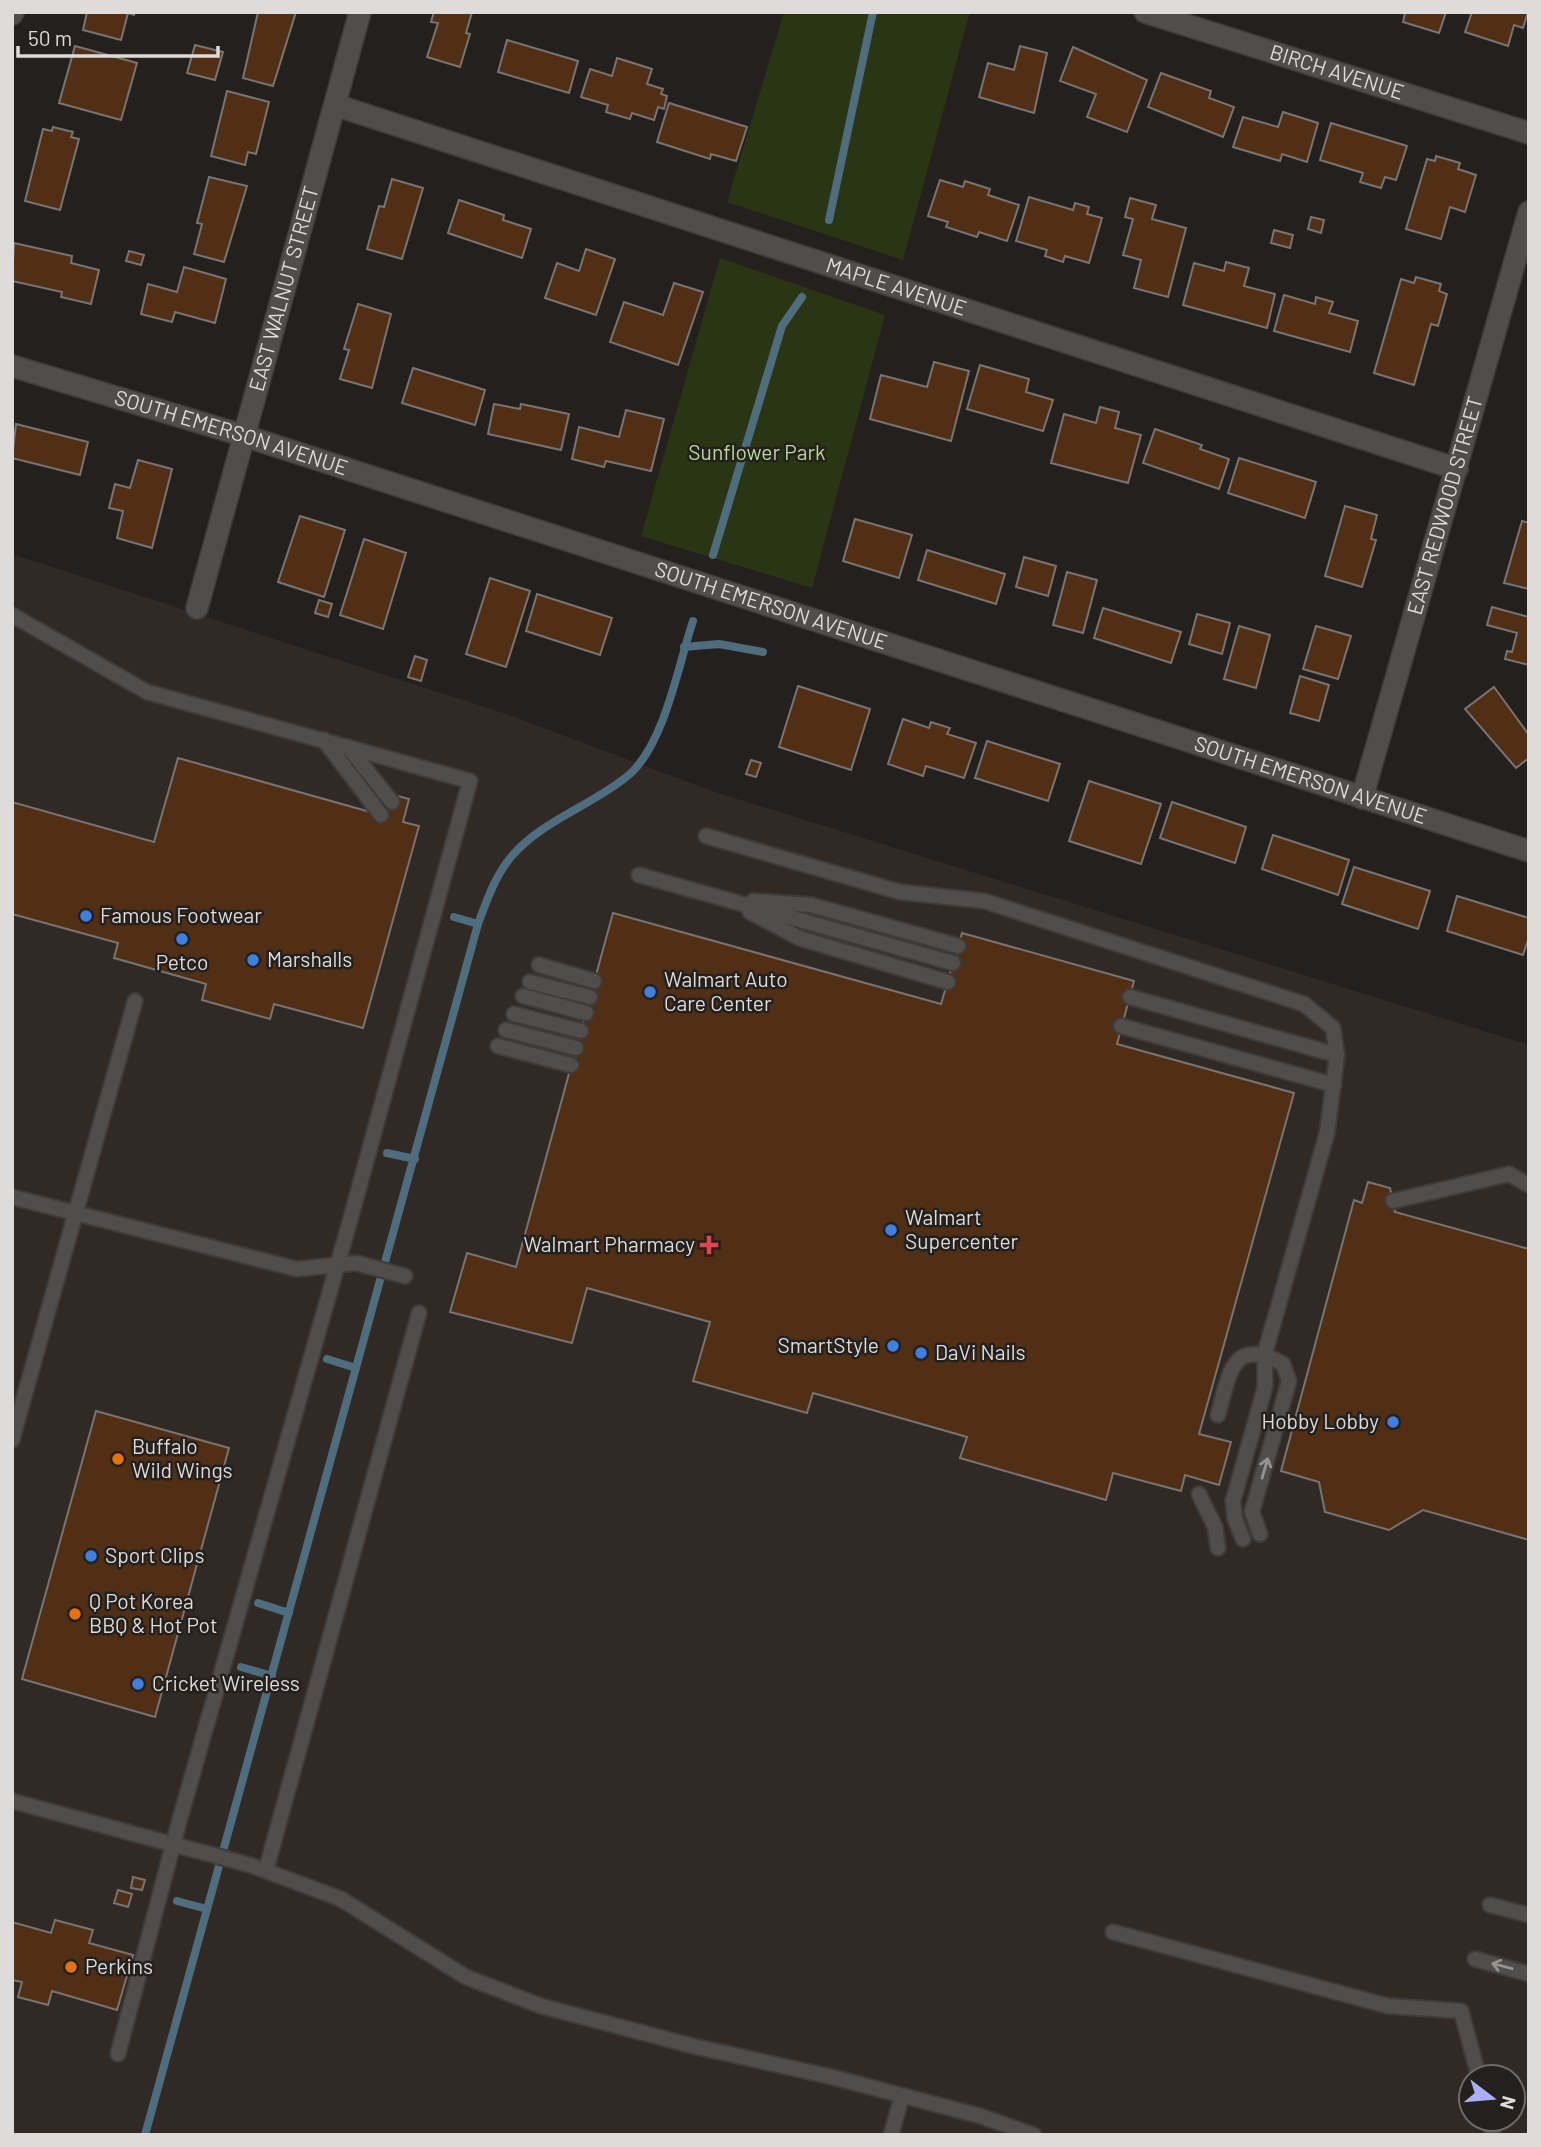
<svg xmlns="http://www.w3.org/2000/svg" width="1541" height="2147" font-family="Barlow,sans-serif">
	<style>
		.built { fill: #312924; fill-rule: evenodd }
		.green { fill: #2a3613 }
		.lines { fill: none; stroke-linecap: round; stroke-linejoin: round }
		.stream { stroke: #4e6d7e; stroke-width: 8 }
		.building { fill: #512f15; stroke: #787472; stroke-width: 2 }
		.lane-casing { stroke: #3e3c3a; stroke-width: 18 }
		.street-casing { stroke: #3e3c3a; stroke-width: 24 }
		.lane { stroke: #504d4b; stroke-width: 14 }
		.street { stroke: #504d4b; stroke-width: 21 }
		.oneway { stroke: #969492 }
		.shop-dot { fill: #3f7fe0; stroke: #23201e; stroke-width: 2.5 }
		.health-dot { fill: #e0444e; stroke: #23201e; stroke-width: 2.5 }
		.food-dot { fill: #e8710a; stroke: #23201e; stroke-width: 2.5 }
		.labels { text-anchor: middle; stroke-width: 5; stroke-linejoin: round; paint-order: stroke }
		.street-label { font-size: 21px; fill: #dddcda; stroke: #23201e }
		.park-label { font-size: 21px; fill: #bdd794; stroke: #23201e }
		.poi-label { font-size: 21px; fill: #dddcda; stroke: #23201e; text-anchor: start }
	</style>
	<rect width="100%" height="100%" fill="#23201e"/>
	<path class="built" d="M 12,554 L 506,714 L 715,792 L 1529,1045 L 1529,2135 L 12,2135 ZM 1471,2077 L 1513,2077 L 1513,2119 L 1471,2119 Z"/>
	<g class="green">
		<polygon points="784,12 970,12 903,260 727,202"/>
		<polygon points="720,258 885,315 812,588 641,536"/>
	</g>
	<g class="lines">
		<g class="stream">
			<polyline points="829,220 873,12"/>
			<polyline points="713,555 782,326 802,297"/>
			<polyline points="684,647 719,644 763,652"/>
			<polyline points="454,917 478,924"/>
			<polyline points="387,1153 415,1159"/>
			<polyline points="327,1359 356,1368"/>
			<polyline points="258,1603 289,1613"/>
			<polyline points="241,1667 272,1676"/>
			<polyline points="177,1901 207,1909"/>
			<path d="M 145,2135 L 478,924 C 487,900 495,876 511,857 C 542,820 594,805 630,774 C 665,742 678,666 693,621"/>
		</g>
	</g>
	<g class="building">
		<polygon points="87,12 135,12 134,15 128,13 121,40 83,30"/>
		<polygon points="258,12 296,12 273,86 243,78"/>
		<polygon points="434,12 472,12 466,33 470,34 460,67 427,57 438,23 431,22"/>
		<polygon points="1402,12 1446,12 1439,33 1403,22 1405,13"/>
		<polygon points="1472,12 1528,12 1523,28 1514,25 1508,46 1465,32"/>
		<polygon points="507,40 578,61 569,93 498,72"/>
		<polygon points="195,45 223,52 215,80 187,73"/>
		<polygon points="75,46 137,63 121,120 59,103"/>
		<polygon points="1020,46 1047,53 1034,113 979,97 988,63 1014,70"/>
		<polygon points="1073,47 1147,80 1127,132 1087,117 1096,94 1060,81"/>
		<polygon points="617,58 652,69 647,84 663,89 661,94 667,96 664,109 658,107 654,120 632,113 630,119 606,112 608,105 581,97 590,69 612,76"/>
		<polygon points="1161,73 1211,91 1209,98 1234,107 1223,137 1148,107"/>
		<polygon points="227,91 269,102 256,154 248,152 245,165 211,156"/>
		<polygon points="669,103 747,127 736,161 711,154 710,159 657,142"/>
		<polygon points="1283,112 1318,123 1307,162 1282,154 1280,161 1233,147 1243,117 1278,127"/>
		<polygon points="1331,123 1407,146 1396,180 1385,177 1381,188 1360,182 1363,173 1320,160"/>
		<polygon points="53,127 73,132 71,137 79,139 60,210 25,201 43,129 52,131"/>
		<polygon points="1436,156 1460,163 1458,169 1476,175 1465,212 1450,207 1441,239 1406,229 1427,159 1435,161"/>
		<polygon points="209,177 247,186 224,262 194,254 202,224 197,223"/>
		<polygon points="392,179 423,188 402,259 367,249 379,206 384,207"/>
		<polygon points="940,180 963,187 965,181 990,189 988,195 1019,205 1007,241 979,232 977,237 946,227 948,222 928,216"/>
		<polygon points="1029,197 1073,210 1075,203 1089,207 1087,214 1102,218 1089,263 1065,256 1063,262 1045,256 1047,250 1016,241"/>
		<polygon points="1130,198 1156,205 1152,219 1186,228 1168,297 1134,288 1141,260 1123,255 1133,219 1125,217"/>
		<polygon points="459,200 504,215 503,220 531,229 522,258 448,233"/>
		<polygon points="1311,217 1324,220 1321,233 1308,229"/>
		<polygon points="1274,230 1293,235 1290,248 1271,243"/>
		<polygon points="14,243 72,256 71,263 99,270 91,304 61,297 62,292 12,281"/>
		<polygon points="586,249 615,259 596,315 545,298 557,263 579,271"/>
		<polygon points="129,251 144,255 141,265 126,261"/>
		<polygon points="1226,262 1249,268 1244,286 1275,294 1267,328 1183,305 1194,263 1224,271"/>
		<polygon points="184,267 226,279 215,323 175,312 172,322 141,314 148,284 177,292"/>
		<polygon points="1416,277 1441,284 1439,291 1447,294 1438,326 1431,324 1414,385 1374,373 1401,279 1414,283"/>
		<polygon points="674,283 703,292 678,365 610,342 624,302 663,315"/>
		<polygon points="1284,295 1315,304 1316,297 1333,302 1329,313 1358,321 1350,352 1274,331"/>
		<polygon points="358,304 391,314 372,388 340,379 349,350 344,349"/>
		<polygon points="934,362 969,371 951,441 870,419 881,375 927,387"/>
		<polygon points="980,365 1029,379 1026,392 1053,400 1043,431 967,409"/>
		<polygon points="413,368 485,390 475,425 402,403"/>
		<polygon points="494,404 520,409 521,404 569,414 561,450 488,434"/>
		<polygon points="1100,407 1119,412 1115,428 1141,435 1128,483 1051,463 1064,414 1096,423"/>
		<polygon points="626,410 664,419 651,471 606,461 604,467 572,459 579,427 619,437"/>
		<polygon points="16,424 88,442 80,475 12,458"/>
		<polygon points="1155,429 1202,445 1200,449 1229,459 1219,489 1143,463"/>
		<polygon points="1239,458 1316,482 1305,518 1228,493"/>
		<polygon points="138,460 172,469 152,548 117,538 123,511 109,508 115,484 130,488"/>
		<polygon points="1345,506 1377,515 1371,539 1376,540 1362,587 1325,576"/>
		<polygon points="300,516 345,530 324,597 278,582"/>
		<polygon points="855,519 912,535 899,578 843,561"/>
		<polygon points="1522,521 1529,523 1529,589 1504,583"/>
		<polygon points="364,539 406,553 383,629 340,615"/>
		<polygon points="927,550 1005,574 996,604 918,580"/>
		<polygon points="1024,557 1056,566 1048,596 1016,587"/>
		<polygon points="1067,572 1097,580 1083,633 1053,625"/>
		<polygon points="490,578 530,591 506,667 466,654"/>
		<polygon points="537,594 612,618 600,655 526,631"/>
		<polygon points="319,600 332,604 328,617 315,613"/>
		<polygon points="1492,607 1529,617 1529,665 1505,659 1507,651 1512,652 1517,633 1487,625"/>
		<polygon points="1103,608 1181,632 1171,663 1094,638"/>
		<polygon points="1197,614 1230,623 1222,654 1189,644"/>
		<polygon points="1239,626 1270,635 1256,688 1224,679"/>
		<polygon points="1316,626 1351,636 1338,679 1303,669"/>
		<polygon points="415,656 427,660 421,681 408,677"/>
		<polygon points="1300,676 1329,685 1319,721 1290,713"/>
		<polygon points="798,686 870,709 851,770 779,747"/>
		<polygon points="1494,687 1529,735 1529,758 1516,768 1465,709"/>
		<polygon points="903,719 929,728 931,722 950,728 947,734 976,743 964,778 926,766 923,776 888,764"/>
		<polygon points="987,741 1060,764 1048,801 975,778"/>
		<polygon points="178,758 381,815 383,809 398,796 409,799 403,822 419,826 363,1028 274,1004 270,1019 202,1000 206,984 114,958 118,943 12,914 12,802 154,842"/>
		<polygon points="751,760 761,763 756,777 746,774"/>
		<polygon points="1089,781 1161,804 1141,864 1069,841"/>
		<polygon points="1172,802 1246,827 1235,863 1160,838"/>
		<polygon points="1273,835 1349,860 1338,895 1262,869"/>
		<polygon points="1354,867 1430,891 1418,929 1342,904"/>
		<polygon points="1457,896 1529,918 1529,937 1523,955 1447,931"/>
		<polygon points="613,913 941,1004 962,933 1134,981 1117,1044 1294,1093 1199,1434 1231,1442 1219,1485 1185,1475 1181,1491 1113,1473 1106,1500 960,1458 967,1437 813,1393 807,1413 693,1381 710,1322 587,1288 572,1343 450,1312 467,1253 516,1267"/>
		<polygon points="1368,1182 1390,1188 1395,1212 1529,1249 1529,1540 1423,1510 1389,1530 1325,1512 1319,1482 1281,1471 1354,1200 1362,1203"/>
		<polygon points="96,1411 229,1448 155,1717 22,1679"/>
		<polygon points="133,1877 145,1880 142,1890 131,1888"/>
		<polygon points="118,1890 132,1894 128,1907 114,1903"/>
		<polygon points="55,1920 93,1930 89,1943 133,1955 117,2010 52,1991 48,2005 18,1997 22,1982 12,1980 12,1922 51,1933"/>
	</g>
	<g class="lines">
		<defs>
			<g id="lane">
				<polyline points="12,615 147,692 470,781 351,1217 179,1822 118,2054"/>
				<polyline points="324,740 381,815"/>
				<polyline points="348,747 392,802"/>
				<polyline points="706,836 900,892 984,901 1304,1004 1333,1028 1337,1055 1327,1133 1265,1353 1265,1387 1233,1501 1235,1519 1243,1539"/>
				<polyline points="639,875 953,963"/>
				<polyline points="753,901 811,905 958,946"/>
				<polyline points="750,912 799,938 948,982"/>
				<polyline points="539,965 594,981"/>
				<polyline points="530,982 590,997"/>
				<polyline points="523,996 586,1013"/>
				<polyline points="1130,997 1337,1055"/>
				<polyline points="514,1014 581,1031"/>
				<polyline points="1121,1026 1334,1085"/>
				<polyline points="506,1030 576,1048"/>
				<polyline points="498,1046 571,1065"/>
				<polyline points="12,1197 297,1269 356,1263 405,1276"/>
				<polyline points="1393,1201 1509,1174 1529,1185"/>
				<path d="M 1218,1415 C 1229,1375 1232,1335 1283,1364 L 1289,1381 L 1252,1512 L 1260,1534"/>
				<polyline points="12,1440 135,1001"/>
				<polyline points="1199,1494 1215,1527 1218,1548"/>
				<polyline points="12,1801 250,1865 341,1899 466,1977 541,2006 693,2046 832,2077 980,2116 1034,2135"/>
				<polyline points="266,1870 419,1313"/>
				<polyline points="1490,1905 1529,1915"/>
				<polyline points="1113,1932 1388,2006 1461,2011 1479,2077"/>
				<polyline points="1475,1959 1529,1974"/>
				<polyline points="1490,2119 1493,2135"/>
				<polyline points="891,2135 902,2096"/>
			</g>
			<g id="street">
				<path id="s1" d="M 1145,12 L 1529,133"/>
				<polyline points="12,14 13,12"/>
				<path id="s2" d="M 335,105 L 1457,469"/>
				<path id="s3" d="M 12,366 L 245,436 L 1529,851"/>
				<path id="s4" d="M 197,608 L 360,12"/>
				<path id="s5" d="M 1362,798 L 1529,212"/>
			</g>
		</defs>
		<use href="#lane" class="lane-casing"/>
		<use href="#street" class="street-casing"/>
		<use href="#lane" class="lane"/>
		<use href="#street" class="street"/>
	</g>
	<defs><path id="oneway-shaft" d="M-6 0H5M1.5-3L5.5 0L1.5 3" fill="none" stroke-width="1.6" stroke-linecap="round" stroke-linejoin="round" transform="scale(1.75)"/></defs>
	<g class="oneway">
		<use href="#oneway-shaft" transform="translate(1265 1468) rotate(-74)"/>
		<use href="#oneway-shaft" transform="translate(1502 1966) rotate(-165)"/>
	</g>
	<g class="shop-dot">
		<circle cx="86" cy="916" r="7"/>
		<circle cx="182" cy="939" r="7"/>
		<circle cx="253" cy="960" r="7"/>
		<circle cx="650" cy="992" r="7"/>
		<circle cx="891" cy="1230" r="7"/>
		<circle cx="893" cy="1346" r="7"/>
		<circle cx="921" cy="1353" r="7"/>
		<circle cx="1393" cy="1422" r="7"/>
		<circle cx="91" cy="1556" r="7"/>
		<circle cx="138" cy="1684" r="7"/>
	</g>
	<path class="health-dot" d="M705.5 1234.5h7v7h7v7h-7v7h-7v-7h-7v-7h7z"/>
	<g class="food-dot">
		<circle cx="118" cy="1459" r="7"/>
		<circle cx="75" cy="1614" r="7"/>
		<circle cx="71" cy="1967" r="7"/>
	</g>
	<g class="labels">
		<g class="street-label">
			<text dy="7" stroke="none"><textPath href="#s1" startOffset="201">BIRCH AVENUE</textPath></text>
			<text dy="7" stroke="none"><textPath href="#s2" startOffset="590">MAPLE AVENUE</textPath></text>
			<text dy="7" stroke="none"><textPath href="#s4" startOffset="331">EAST WALNUT STREET</textPath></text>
			<text dy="7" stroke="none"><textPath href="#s3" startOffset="229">SOUTH EMERSON AVENUE</textPath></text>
			<text dy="7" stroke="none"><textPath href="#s5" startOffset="304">EAST REDWOOD STREET</textPath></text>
			<text dy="7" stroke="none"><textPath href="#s3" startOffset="796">SOUTH EMERSON AVENUE</textPath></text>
			<text dy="7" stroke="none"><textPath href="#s3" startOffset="1363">SOUTH EMERSON AVENUE</textPath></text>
		</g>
		<g class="park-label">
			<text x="757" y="460">Sunflower Park</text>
		</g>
		<g class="poi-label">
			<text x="100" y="923">Famous Footwear</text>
			<text x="267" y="967">Marshalls</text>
			<text x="182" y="970" text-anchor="middle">Petco</text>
			<text x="664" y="987">Walmart Auto<tspan x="664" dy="24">Care Center</tspan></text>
			<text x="905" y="1225">Walmart<tspan x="905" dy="24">Supercenter</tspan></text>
			<text x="695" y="1252" text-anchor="end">Walmart Pharmacy</text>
			<text x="879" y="1353" text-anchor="end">SmartStyle</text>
			<text x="935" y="1360">DaVi Nails</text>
			<text x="1379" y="1429" text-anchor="end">Hobby Lobby</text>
			<text x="132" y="1454">Buffalo<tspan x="132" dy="24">Wild Wings</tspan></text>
			<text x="105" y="1563">Sport Clips</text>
			<text x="89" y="1609">Q Pot Korea<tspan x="89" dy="24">BBQ &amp; Hot Pot</tspan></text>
			<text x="152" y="1691">Cricket Wireless</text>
			<text x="85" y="1974">Perkins</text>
		</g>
	</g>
	<rect width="1541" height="2147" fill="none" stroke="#dddcda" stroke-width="28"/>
	<g transform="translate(1492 2098) rotate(106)"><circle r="33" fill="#23201e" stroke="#6d6b69" stroke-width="2"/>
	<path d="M0-5L12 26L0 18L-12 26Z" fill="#abaffb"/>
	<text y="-10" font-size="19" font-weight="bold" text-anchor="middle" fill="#dddcda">N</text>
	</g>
	<path d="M18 46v10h200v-10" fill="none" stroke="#dddcda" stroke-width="3.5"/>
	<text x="28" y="46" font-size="21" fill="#dddcda" stroke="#23201e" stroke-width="5" paint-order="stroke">50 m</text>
</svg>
